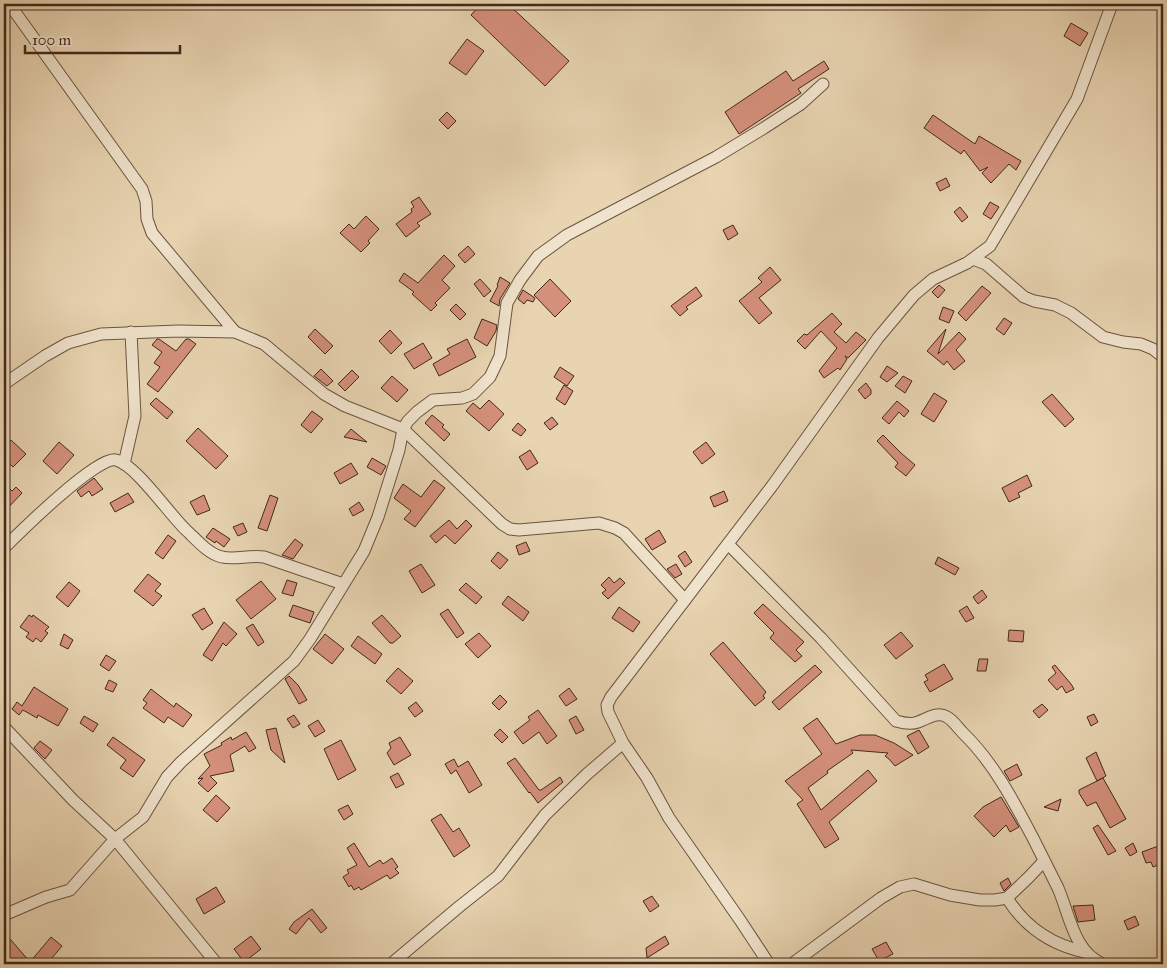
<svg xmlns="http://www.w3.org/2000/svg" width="1167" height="968" font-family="'IM FELL Great Primer',serif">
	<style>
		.building { fill: #d5907b; stroke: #41281c }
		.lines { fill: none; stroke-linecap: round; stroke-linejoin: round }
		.minor-casing { stroke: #6b5341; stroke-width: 13 }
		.minor { stroke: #f0e3cc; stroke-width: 11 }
	</style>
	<rect width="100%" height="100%" fill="#e8d4b1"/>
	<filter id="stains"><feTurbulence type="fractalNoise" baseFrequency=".004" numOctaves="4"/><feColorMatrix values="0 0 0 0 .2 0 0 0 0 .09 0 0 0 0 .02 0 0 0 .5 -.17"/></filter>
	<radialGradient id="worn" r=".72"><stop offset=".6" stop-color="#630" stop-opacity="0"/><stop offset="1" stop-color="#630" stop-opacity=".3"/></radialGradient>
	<g class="building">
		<polygon points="481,4 508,4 569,61 545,86 471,15"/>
		<polygon points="1071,23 1088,33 1080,46 1064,36"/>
		<polygon points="467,39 484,51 466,75 449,63"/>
		<polygon points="824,61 829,69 798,89 801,93 739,134 725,112 786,71 793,81"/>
		<polygon points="447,112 456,121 448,129 439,120"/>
		<polygon points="933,115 975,144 979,136 1021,161 1016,170 1009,164 991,183 982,173 988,167 980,171 964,150 961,154 924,128"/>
		<polygon points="946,178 950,186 940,191 936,183"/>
		<polygon points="419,197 431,214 417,223 420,226 406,237 396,224 412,212 411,209 414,207 411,202"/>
		<polygon points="990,202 999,207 991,219 983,214"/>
		<polygon points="960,207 968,217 962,222 954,212"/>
		<polygon points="366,216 379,229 368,241 370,243 361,252 340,233 349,224 354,229"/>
		<polygon points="733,225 738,234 728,240 723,230"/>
		<polygon points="468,246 475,254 465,263 458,255"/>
		<polygon points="444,255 455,266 442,280 450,288 435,303 437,305 431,311 412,294 414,292 399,281 404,273 418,283"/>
		<polygon points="770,267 781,280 759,298 772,313 759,324 739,301 762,282 758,278"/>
		<polygon points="500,277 510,283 500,299 499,306 490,301 498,286 497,285"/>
		<polygon points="480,279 491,291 484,297 474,284"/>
		<polygon points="550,279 571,301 555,317 534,295"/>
		<polygon points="939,285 945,290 938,298 932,292"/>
		<polygon points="982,286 991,293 966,321 958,313"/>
		<polygon points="696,287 702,296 686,307 688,309 680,316 671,306"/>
		<polygon points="523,290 535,298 533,302 527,300 524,304 518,299"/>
		<polygon points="456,304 466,314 460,320 450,310"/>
		<polygon points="943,307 954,311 949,323 939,319"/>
		<polygon points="832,313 842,324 834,332 846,343 856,332 866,340 848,358 845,356 847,359 840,370 838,368 824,378 819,371 837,348 821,331 805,349 797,341 804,334 807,335"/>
		<polygon points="1004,318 1012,323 1004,335 996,329"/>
		<polygon points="482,319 497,325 496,331 487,346 474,338"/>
		<polygon points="315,329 333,346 325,354 308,337"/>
		<polygon points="946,329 938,354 959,332 966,339 956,350 965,361 954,370 947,361 944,365 927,351"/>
		<polygon points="390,330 402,343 391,354 379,341"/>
		<polygon points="157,339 159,339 176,351 186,339 189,339 196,344 158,392 147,384 160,367 154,363 162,352 152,345"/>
		<polygon points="467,339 476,357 439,376 433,364 450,354 447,349"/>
		<polygon points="423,343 432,358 414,369 404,354"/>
		<polygon points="887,366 898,373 887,382 880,377"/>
		<polygon points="560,367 574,376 567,386 554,377"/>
		<polygon points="321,369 333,381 327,386 314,376"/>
		<polygon points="352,370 359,377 345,391 338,384"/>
		<polygon points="392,376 408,390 397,402 381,388"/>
		<polygon points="903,376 912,381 905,393 895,386"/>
		<polygon points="866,383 871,390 871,394 865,399 858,390"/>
		<polygon points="564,385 573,391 565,405 556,399"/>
		<polygon points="934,393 947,401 934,422 921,414"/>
		<polygon points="1052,394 1074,419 1065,427 1042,402"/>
		<polygon points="156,398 173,412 167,419 150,404"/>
		<polygon points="489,400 504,414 489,431 466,411 473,403 480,409"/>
		<polygon points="897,401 909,411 904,417 899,412 889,424 882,418"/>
		<polygon points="312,411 323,419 311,433 301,425"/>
		<polygon points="432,415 444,425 442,427 450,434 444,441 425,423"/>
		<polygon points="552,417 558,424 550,430 544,423"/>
		<polygon points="518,423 526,430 521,436 512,430"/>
		<polygon points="198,428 228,456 216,469 186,441"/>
		<polygon points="351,429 367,442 344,437"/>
		<polygon points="883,435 901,453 915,465 906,476 895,467 898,463 877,441"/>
		<polygon points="11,440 26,454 13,467 4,459 4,448"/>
		<polygon points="59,442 74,455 57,474 43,461"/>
		<polygon points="706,442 715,454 702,464 693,452"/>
		<polygon points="530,450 538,463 527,470 519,457"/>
		<polygon points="372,458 386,466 381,475 367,467"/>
		<polygon points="351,463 358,474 340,484 334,473"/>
		<polygon points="1027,475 1032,486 1018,493 1020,497 1009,502 1002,488"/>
		<polygon points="94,478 103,489 92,496 89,491 81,497 77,491"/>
		<polygon points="434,480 445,488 415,527 404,519 411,511 394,498 403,484 421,497"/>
		<polygon points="4,484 12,491 16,487 22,493 4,512"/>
		<polygon points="724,491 728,501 714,507 710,497"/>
		<polygon points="128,493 134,502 115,512 110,503"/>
		<polygon points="204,495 210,510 197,515 190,502"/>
		<polygon points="270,495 278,498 267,531 258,528"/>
		<polygon points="359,502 364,510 353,516 349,509"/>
		<polygon points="449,520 457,529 466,520 472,526 455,544 445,535 436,543 430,536"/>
		<polygon points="243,523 247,532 238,536 233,527"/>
		<polygon points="213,528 230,539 224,547 216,541 215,543 206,537"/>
		<polygon points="659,530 666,542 652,550 645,539"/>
		<polygon points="168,535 176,541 163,559 155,553"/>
		<polygon points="295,539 303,545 293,559 282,555"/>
		<polygon points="526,542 530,551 519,555 516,546"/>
		<polygon points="685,551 692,562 685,567 678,556"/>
		<polygon points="498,552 508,560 500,569 491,561"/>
		<polygon points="938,557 959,568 955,575 935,564"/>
		<polygon points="421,564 435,585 422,593 409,571"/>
		<polygon points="676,564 682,574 675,578 667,569"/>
		<polygon points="148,574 161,584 155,591 162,596 153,606 134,591"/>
		<polygon points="609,577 614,583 620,578 625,583 608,599 602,593 606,590 601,585"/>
		<polygon points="287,580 297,583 293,596 282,593"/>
		<polygon points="261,581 276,599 251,619 236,600"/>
		<polygon points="69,582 80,591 68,607 56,597"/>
		<polygon points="466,583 482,597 476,604 459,590"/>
		<polygon points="982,590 987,597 978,604 973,597"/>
		<polygon points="508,596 529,612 523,621 502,604"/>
		<polygon points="763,604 804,642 796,650 802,656 795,662 770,638 774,633 754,613"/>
		<polygon points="293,605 314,612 310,623 289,616"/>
		<polygon points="967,606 974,618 966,622 959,611"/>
		<polygon points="619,607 640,622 633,632 612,618"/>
		<polygon points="204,608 213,623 202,630 192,615"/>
		<polygon points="448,609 464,633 457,638 440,614"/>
		<polygon points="29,615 32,617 33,615 49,627 45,631 48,633 41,642 36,638 33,642 26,637 29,633 20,627"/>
		<polygon points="382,615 401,636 393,643 390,643 372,623"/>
		<polygon points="224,622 237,634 226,646 223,643 212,661 203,655"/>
		<polygon points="253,624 264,642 258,646 246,628"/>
		<polygon points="1009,630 1024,631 1023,642 1008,641"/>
		<polygon points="901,632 913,646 896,659 884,645"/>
		<polygon points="479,633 491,646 478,658 465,644"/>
		<polygon points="64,634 73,640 68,649 60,645"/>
		<polygon points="325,634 344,649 332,664 313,649"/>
		<polygon points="358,636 382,654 375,664 351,646"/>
		<polygon points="723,642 766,692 763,696 765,698 755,706 710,654"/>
		<polygon points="106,655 116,661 109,671 100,665"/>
		<polygon points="979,659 988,659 986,671 977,671"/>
		<polygon points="944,664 953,679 930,692 924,682 928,680 925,675"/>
		<polygon points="815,665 822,672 779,710 772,702"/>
		<polygon points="1055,665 1071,684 1074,689 1066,693 1062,686 1057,690 1048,680 1056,673 1052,667"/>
		<polygon points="398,668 413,681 401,694 386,681"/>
		<polygon points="289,676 298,685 307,700 299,704 285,679"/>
		<polygon points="109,680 117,684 113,692 105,689"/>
		<polygon points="34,687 68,709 58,726 38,715 37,718 23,710 19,715 12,709 17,702 22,706"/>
		<polygon points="569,688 577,699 566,706 559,696"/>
		<polygon points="151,689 174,707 176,703 192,715 183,727 168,717 164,723 143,708 147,703 143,700"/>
		<polygon points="500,695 507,702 499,710 492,703"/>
		<polygon points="416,702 423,711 415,717 408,708"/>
		<polygon points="1042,704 1048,710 1039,718 1033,711"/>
		<polygon points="538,710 557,736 547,744 539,732 523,744 514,732 530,720 528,717"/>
		<polygon points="1094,714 1098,722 1091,726 1087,717"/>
		<polygon points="294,715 300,724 293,728 287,719"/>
		<polygon points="84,716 98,724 93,732 80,723"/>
		<polygon points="576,716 584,730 576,734 569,720"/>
		<polygon points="817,718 836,744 860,735 875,735 894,743 913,755 895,766 889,759 885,756 888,753 851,750 853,753 827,771 828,773 808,788 821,810 868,770 877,781 829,822 839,839 825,848 797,804 803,800 785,781 822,754 803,728"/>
		<polygon points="318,720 325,731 315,737 308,726"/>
		<polygon points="276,728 285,763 271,750 266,730"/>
		<polygon points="500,729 508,737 502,743 494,735"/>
		<polygon points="919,730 929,747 918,754 907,736"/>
		<polygon points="246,732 256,748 249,752 245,746 230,755 234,771 210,776 217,783 208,792 198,783 203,778 198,779 210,766 204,754 222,745 221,743 231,737 232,740"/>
		<polygon points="113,737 145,760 133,777 120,768 126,760 107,745"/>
		<polygon points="400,737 411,755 394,765 387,753 391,748 389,743"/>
		<polygon points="341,740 356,770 338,780 324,749"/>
		<polygon points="40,741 52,750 45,759 34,748"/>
		<polygon points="1096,752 1106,776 1097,781 1086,758"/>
		<polygon points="515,758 539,790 541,790 560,777 563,782 538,803 530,792 529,793 507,763"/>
		<polygon points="454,759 458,767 468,761 482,785 469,793 456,770 451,774 445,764"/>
		<polygon points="1017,764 1022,775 1010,781 1004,771"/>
		<polygon points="398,773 404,784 396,788 390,777"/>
		<polygon points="1103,778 1126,819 1110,828 1096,802 1087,806 1079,793 1079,790"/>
		<polygon points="216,795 230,808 217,822 203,810"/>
		<polygon points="1001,797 1019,827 1010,832 1006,825 994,837 974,816 983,807"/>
		<polygon points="1061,799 1058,811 1044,807"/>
		<polygon points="348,805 353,814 344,820 338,810"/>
		<polygon points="441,814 453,832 459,828 470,846 454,857 431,820"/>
		<polygon points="1098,825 1116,851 1108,855 1093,828"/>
		<polygon points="354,843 369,867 380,860 383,864 392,858 398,867 395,869 399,873 390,879 387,875 361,890 359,887 354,890 351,885 349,887 343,877 349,873 347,870 357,865 347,848"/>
		<polygon points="1133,843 1137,852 1130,856 1125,848"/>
		<polygon points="1161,845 1163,851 1163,863 1153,867 1151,862 1146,863 1142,852"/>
		<polygon points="1008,878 1011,884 1004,891 1000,883"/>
		<polygon points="216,887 225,902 204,914 196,899"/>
		<polygon points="652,896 659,906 650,912 643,901"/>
		<polygon points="1093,905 1095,920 1078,922 1073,906"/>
		<polygon points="312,909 327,928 321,933 309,918 296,934 289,929 294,922"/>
		<polygon points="1135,916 1139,925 1128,930 1124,921"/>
		<polygon points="4,932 30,962 51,937 62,946 47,964 15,964 4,951"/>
		<polygon points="251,936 261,949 244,962 234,949"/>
		<polygon points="665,936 669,944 647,958 646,948"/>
		<polygon points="886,942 893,954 879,961 872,949"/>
	</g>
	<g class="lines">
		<defs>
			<g id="minor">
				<polyline points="5,4 15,12 142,189 146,201 147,219 152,233 235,332"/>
				<polyline points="973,259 986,264 1024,297 1034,301 1055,305 1071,313 1103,337 1123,342 1141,344 1153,349 1163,357"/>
				<polyline points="4,384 45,356 68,343 101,334 178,331 235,332 264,344 324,394 345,406 403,429 502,524 510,529 519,530 599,523 615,528 624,533 685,600"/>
				<polyline points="124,464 135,416 131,332"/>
				<path d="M 728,544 L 821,638 L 896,721 C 903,723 911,725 918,722 C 927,719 937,711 947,717 C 953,720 958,728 963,733 C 994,763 1014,802 1034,840 C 1042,856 1050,872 1058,888 C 1069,913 1074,953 1103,964"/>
				<path d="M 4,548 C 20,532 98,455 116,460 C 136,465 169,514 186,530 C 196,539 208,554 222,557 C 234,560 250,555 264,557 L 343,584"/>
				<polyline points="4,727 73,800 115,839 217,964"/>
				<path d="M 1007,898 C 1025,927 1052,945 1085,952"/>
				<polyline points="4,915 46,897 70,890 115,839 143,817 167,777 181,762 294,661 310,639 364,551 378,517 399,450 403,429 408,421 417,412 433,400 462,398 473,394 490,377 500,356 507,303 520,280 538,256 567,235 716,157 764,128 801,104 823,84"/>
				<polyline points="391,964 460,906 498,876 545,815 587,774 623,743"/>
				<polyline points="769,964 740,920 669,818 647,778 623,743 608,712 607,705 611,697 772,486 878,338 914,295 933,279 967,263 990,246 1077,99 1112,4"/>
				<polyline points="792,964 881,898 900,887 914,884 950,895 980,900 995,900 1007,898 1029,877 1044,861"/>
			</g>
		</defs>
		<use href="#minor" class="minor-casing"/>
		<use href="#minor" class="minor"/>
	</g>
	<rect width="1167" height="968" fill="none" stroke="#e8d4b1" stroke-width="20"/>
	<rect x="5" y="5" width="1157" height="958" fill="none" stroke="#41281c" stroke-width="2.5"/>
	<rect x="10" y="10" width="1147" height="948" fill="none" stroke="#41281c"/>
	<path d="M25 45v8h155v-8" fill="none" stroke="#41281c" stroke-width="2.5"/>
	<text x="32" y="45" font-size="15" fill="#41281c" stroke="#f0e3cc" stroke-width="4" paint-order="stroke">100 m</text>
	<rect width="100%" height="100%" filter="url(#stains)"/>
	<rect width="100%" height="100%" fill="url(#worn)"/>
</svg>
